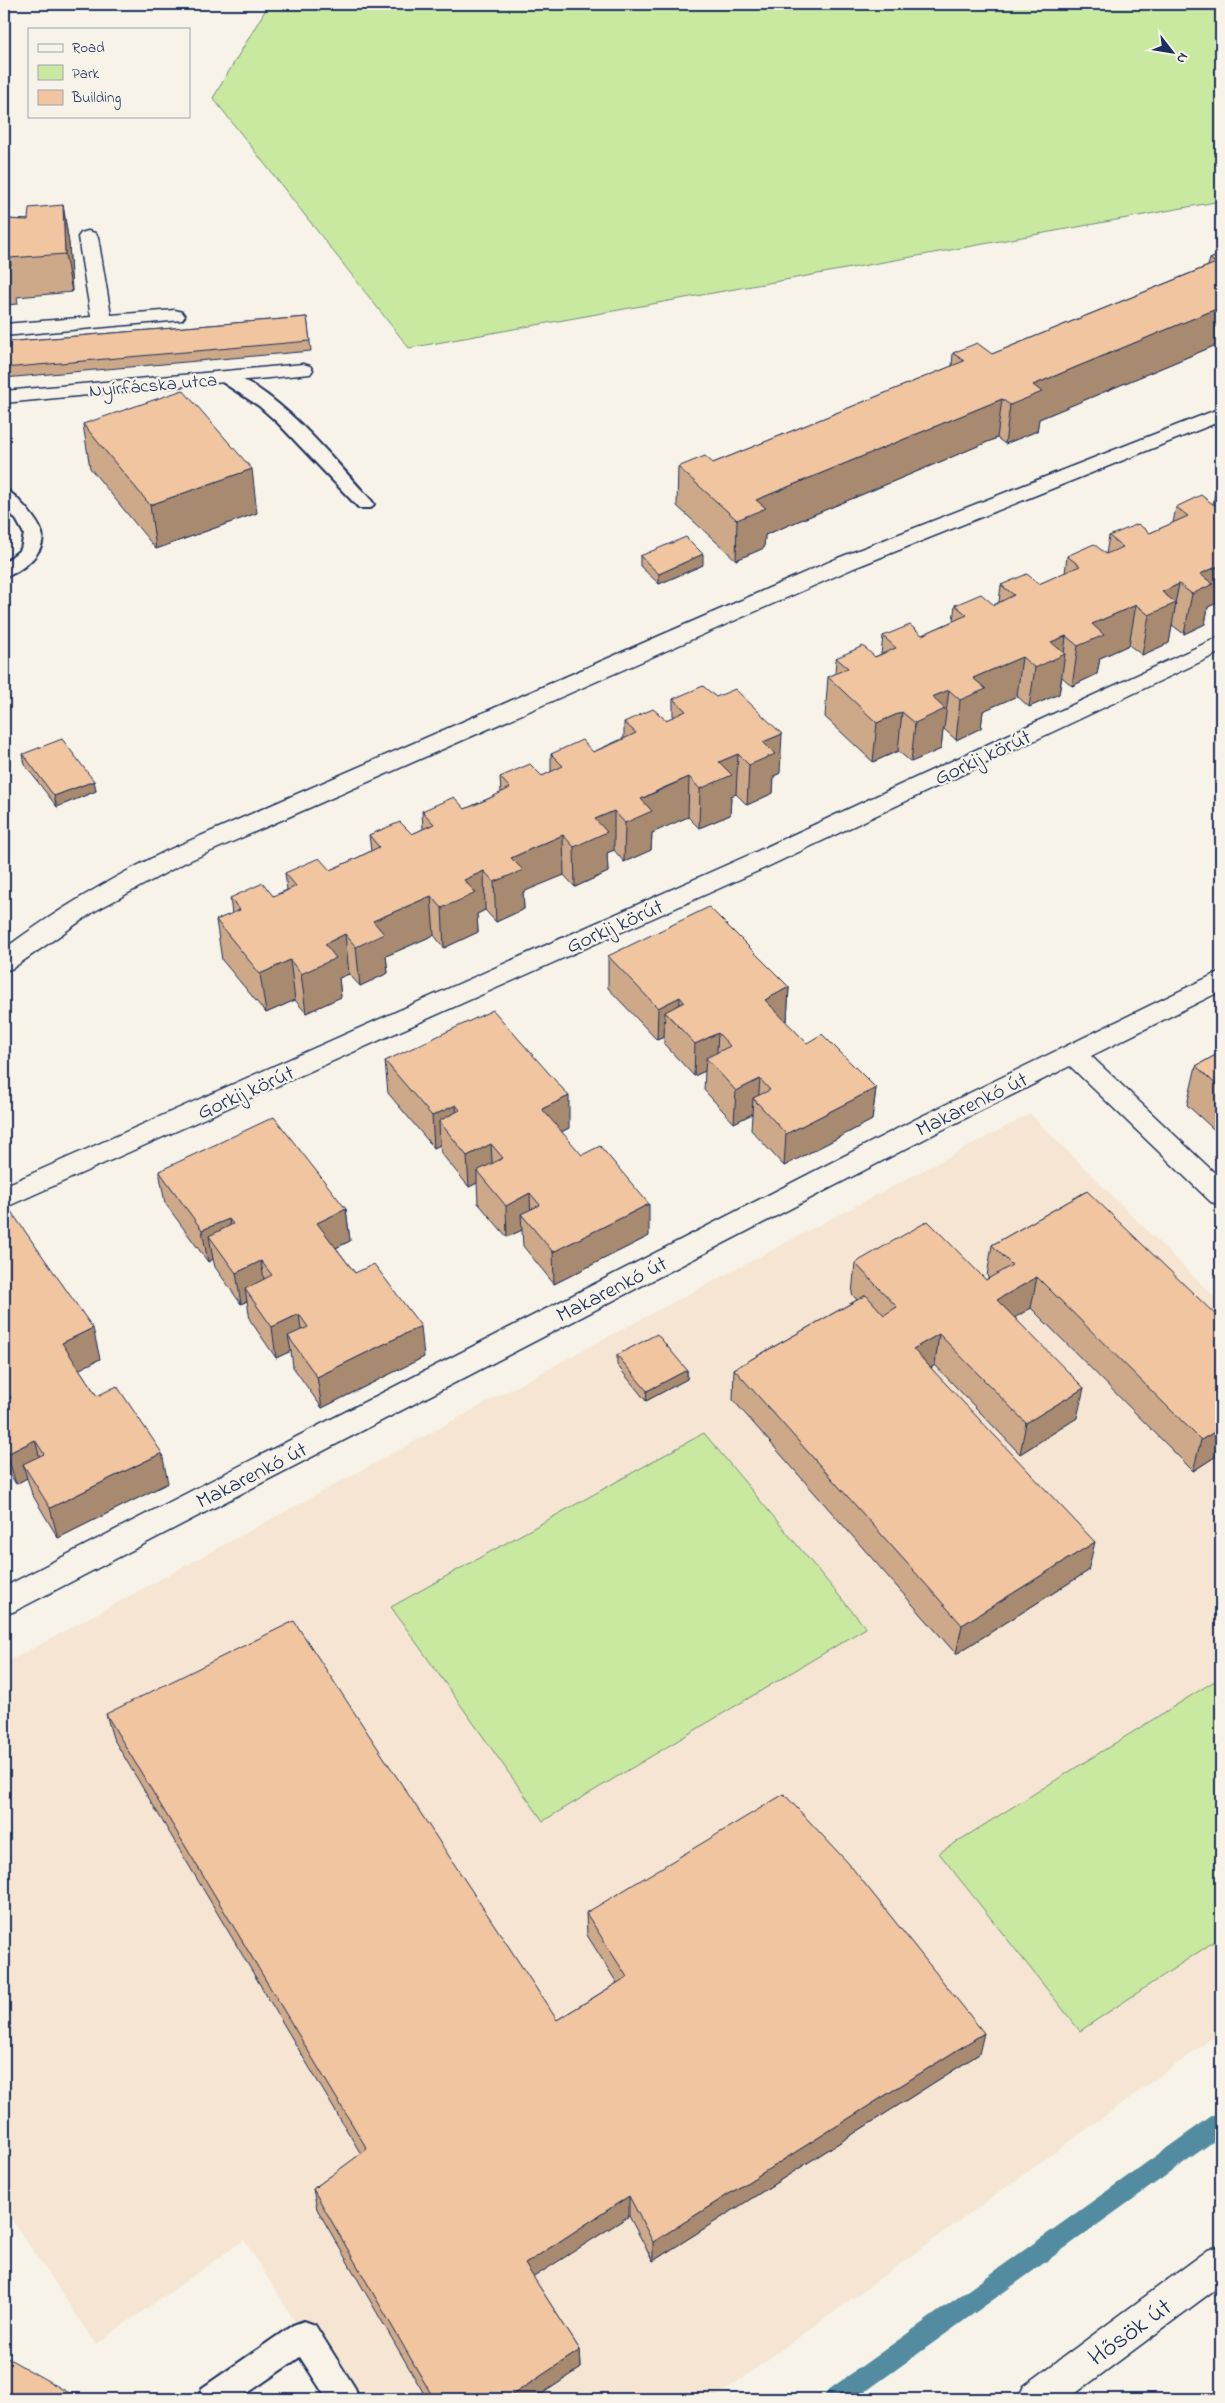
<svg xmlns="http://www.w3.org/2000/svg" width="1225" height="2403" font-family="'Indie Flower',sans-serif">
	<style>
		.built { fill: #f5e5d2 }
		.green { fill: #c9e9a0; stroke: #728c7f }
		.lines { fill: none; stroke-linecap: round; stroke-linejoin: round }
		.stream { fill: #528ba1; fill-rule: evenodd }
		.lane-casing { stroke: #1b2f5e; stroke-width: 4 }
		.street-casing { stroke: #1b2f5e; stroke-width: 3 }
		.lane { fill: #f7f3e8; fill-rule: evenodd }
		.street { fill: #f7f3e8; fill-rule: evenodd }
		.wall { fill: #cea989; stroke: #1b2f5e }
		.shaded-wall { fill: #a88a6f; stroke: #1b2f5e }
		.building { fill: #f0c59f; stroke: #1b2f5e }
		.labels { text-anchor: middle; stroke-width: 4.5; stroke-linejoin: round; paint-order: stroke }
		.far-street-label { font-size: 19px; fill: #1b2f5e; stroke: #f7f3e8 }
		.street-label { font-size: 22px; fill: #1b2f5e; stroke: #f7f3e8 }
		.near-street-label { font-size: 26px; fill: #1b2f5e; stroke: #f7f3e8 }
	</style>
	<rect width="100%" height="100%" fill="#f7f3e8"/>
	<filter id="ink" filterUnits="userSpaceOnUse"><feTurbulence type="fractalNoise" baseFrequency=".02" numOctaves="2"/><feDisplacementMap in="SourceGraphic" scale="10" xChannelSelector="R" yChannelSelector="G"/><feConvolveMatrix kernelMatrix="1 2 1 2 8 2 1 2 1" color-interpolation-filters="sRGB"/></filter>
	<g filter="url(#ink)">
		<polygon class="built" points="1030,1114 1221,1304 1221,2032 713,2399 344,2399 244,2240 96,2344 4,2208 4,1664 598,1342"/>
		<g class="green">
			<polygon points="269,4 1221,4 1221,201 409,348 213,98"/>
			<polygon points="704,1433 866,1628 543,1821 391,1607"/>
			<polygon points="1221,1677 1221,1937 1080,2031 939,1853"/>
		</g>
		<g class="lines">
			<polygon class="stream" points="1221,2112 1221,2136 855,2399 823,2399 827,2391 1213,2115"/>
			<defs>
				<g id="lane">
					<path d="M 225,373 C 275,385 336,463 371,500 L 374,504 L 371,508 L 359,508 L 277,422 L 259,406 L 216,378 L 219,374 Z"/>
					<path d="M 4,490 C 13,492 18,500 25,507 C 31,514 39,523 42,533 C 47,552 20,573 4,577 L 4,563 L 21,549 L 24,534 L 17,521 L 4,505 Z"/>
					<polygon points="304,2321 315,2325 355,2388 359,2399 327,2399 300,2357 239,2399 198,2399 202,2388 293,2325"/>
				</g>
				<g id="street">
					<polygon points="88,231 95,233 98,237 111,315 175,310 182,312 185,316 182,320 4,336 4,324 91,317 78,237 81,233"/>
					<polygon points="303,364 310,366 313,370 310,374 4,403 4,391"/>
					<path d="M 1221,408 L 1221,421 L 854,568 L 184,863 L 95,911 L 13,968 L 4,971 L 4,949 C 55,911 109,879 166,851 L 838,558 Z"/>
					<polygon points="1221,636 1221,652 767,867 4,1208 4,1186 749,855"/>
					<polygon points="1221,971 1221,991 1091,1056 1221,1179 1221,1205 1211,1202 1070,1066 938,1132 15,1611 4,1615 4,1587 918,1118"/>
					<polygon points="1221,2245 1221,2285 1068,2399 1018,2399 1024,2386 1208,2250"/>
				</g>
			</defs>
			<use href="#lane" class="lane-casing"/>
			<use href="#street" class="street-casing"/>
			<use href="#lane" class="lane"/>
			<use href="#street" class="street"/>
		</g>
		<g class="wall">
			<polygon points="63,205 69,244 72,292 17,297 18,304 4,305 4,219 28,220"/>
			<polygon points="1221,254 1221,343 1039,419 1037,431 1005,444 997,438 765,535 764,548 736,560 677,506 678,467 713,463 952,366 953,353 992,354 1208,266 1210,259"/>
			<polygon points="307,317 311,351 4,378 4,342"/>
			<polygon points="83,424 257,513 156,549 90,468"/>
			<polygon points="1221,485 1221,601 1208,607 1205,624 1184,634 1172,625 1169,643 1142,655 1129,645 1100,658 1097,674 1072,686 1062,677 1059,694 1029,707 1017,696 983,711 981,728 956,740 944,729 943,730 941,749 911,762 898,751 873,762 825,717 828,677 835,674 836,658 875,657 881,654 883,636 922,635 953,621 955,605 994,605 999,602 1001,585 1039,584 1065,573 1067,556 1106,554 1109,536 1150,533 1173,523 1176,507 1213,504 1216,488"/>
			<polygon points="640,556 703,565 659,584 640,566"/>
			<polygon points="673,699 780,773 774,776 773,793 747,805 736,794 731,796 730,815 699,828 688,817 660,829 652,833 651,850 624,862 614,850 607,853 608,872 575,887 564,875 534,887 523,892 524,909 496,922 485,910 477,914 478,932 444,948 434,935 386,956 388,973 360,986 349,974 339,978 341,997 306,1013 295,1000 266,1013 222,960 216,920 232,914 230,898 273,896 287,890 285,873 330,870 357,858 371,851 369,835 412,834 423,829 422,811 465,809 501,793 500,777 542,776 551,772 551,754 593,752 624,738 624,722 666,720 673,717"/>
			<polygon points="23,754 94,781 96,791 57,807 25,765"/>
			<polygon points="608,956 789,987 787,1020 785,1021 807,1043 876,1088 872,1120 784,1166 751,1130 752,1114 734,1123 704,1090 705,1071 694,1076 664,1044 664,1037 657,1040 608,988"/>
			<polygon points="1221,1052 1221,1136 1187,1105 1196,1066"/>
			<polygon points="385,1061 569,1128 561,1132 649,1236 554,1284 523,1246 522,1230 507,1237 478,1203 477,1183 469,1187 441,1153 440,1145 434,1148 388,1093"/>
			<polygon points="159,1171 346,1209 350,1241 336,1248 355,1273 424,1357 322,1408 293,1367 291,1351 276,1358 250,1320 247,1301 241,1304 215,1267 213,1259 208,1262 165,1203"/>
			<polygon points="1087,1191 1221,1453 1193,1471 1031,1308 1015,1317 1077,1418 1020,1454 935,1365 931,1368 1088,1571 956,1654 733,1400 734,1369 857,1300 852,1294 855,1263 986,1280 989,1278 987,1276 992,1245"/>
			<polygon points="4,1210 100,1359 79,1369 97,1396 168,1483 58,1538 32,1494 27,1478 16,1484 4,1465"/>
			<polygon points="617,1355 687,1370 687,1379 646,1401 617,1365"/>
			<polygon points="106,1714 557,2020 617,1983 587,1935 586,1913 979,2054 653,2261 629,2216 533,2277 580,2350 581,2368 534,2399 427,2399 317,2209 313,2189 361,2154 113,1738"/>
		</g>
		<g class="shaded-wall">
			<polygon points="63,205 69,244 72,292 65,254"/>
			<polygon points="1221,307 1221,343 1039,419 1037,431 1005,444 1010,405 1033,385"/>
			<polygon points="1002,399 997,438 765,535 764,548 736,560 737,520 756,500"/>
			<polygon points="252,469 257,513 156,549 150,505"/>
			<polygon points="703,554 703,565 659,584 659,574"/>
			<polygon points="1221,565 1221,601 1208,607 1205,624 1184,634 1192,594 1200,574"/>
			<polygon points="1179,584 1175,604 1176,603 1169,643 1142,655 1149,615 1162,592"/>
			<polygon points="1136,605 1129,645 1100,658 1097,674 1072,686 1078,646 1092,624"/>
			<polygon points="1066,636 1064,655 1065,654 1059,694 1029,707 1035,668 1051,642"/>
			<polygon points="1022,657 1017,696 983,711 981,728 956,740 960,700 973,678"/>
			<polygon points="949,690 944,729 943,730 941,749 911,762 915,723 932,697"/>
			<polygon points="902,712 898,751 873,762 877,723"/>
			<polygon points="782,734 780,773 774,776 773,793 747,805 749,765 763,742"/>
			<polygon points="738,754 736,794 731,796 730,815 699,828 700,789 719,762"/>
			<polygon points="689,777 688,817 652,833 651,850 624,862 625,823 641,799"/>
			<polygon points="94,781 96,791 57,807 54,796"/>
			<polygon points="614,811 614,850 607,853 608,872 575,887 574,847 595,819"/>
			<polygon points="563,835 564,875 523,892 524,909 496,922 494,882 511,858 533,848"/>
			<polygon points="484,871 485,910 477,914 478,932 444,948 442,908 464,880"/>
			<polygon points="431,896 434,935 386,956 388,973 360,986 356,947 373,921"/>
			<polygon points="345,934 349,974 339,978 341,997 306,1013 301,974 325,944"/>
			<polygon points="290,960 295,1000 266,1013 260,974"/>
			<polygon points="789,987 787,1020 763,1032 765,1000"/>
			<polygon points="680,997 679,1027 665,1012 664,1037 657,1040 658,1008"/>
			<polygon points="718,1033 716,1065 706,1058 705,1071 694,1076 695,1044"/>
			<polygon points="760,1079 758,1104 753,1098 752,1114 734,1123 736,1091"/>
			<polygon points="876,1088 872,1120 784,1166 786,1134"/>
			<polygon points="569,1096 569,1128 543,1141 542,1109"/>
			<polygon points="456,1105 458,1137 439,1121 440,1145 434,1148 432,1116"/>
			<polygon points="491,1144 493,1176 477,1171 477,1183 469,1187 467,1156"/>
			<polygon points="530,1193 531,1225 521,1214 522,1230 507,1237 506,1206"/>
			<polygon points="649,1204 649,1236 554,1284 553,1252"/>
			<polygon points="346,1209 350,1241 321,1255 317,1223"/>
			<polygon points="229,1219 234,1250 209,1236 213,1259 208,1262 202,1230"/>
			<polygon points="261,1261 266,1292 245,1289 247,1301 241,1304 236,1273"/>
			<polygon points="1037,1277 1031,1308 992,1331 997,1300"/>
			<polygon points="299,1314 303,1345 288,1336 291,1351 276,1358 272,1327"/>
			<polygon points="421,1326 424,1357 322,1408 317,1377"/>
			<polygon points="93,1328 100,1359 70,1374 62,1343"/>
			<polygon points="939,1334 935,1365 909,1380 913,1349"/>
			<polygon points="687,1370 687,1379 646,1401 647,1391"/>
			<polygon points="1084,1388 1077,1418 1020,1454 1026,1423"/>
			<polygon points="4,1391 10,1413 4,1416"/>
			<polygon points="1221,1428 1221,1453 1193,1471 1201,1440"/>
			<polygon points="35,1440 43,1470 23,1464 27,1478 16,1484 7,1454"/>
			<polygon points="162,1453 168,1483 58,1538 50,1508"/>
			<polygon points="1095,1542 1088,1571 956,1654 962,1625"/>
			<polygon points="984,2033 979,2054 653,2261 653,2242"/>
			<polygon points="629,2196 629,2216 526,2282 525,2264"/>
			<polygon points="580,2350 581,2368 534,2399 506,2399"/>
		</g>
		<g class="building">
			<polygon points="63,205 65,254 10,258 11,265 4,266 4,219 28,220 29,208"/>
			<polygon points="1221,254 1221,307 1033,385 1042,392 1010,405 1002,399 756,500 766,508 737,520 678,467 705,456 713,463 964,361 953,353 977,343 992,354 1216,263 1210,259"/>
			<polygon points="307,317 310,341 4,368 4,342"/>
			<polygon points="183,390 252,469 150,505 83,424"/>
			<polygon points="1221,485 1221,491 1216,488"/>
			<polygon points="1201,495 1214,505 1221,502 1221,565 1200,574 1213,584 1192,594 1179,584 1162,592 1176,603 1149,615 1136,605 1092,624 1104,635 1078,646 1066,636 1051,642 1065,654 1035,668 1022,657 973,678 986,689 960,700 949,690 932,697 945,709 915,723 902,712 877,723 828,677 848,668 836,658 863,646 875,657 896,648 883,636 910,625 922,635 967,615 955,605 981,594 994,605 1014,595 1001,585 1027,574 1039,584 1061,574 1080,566 1067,556 1094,544 1106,554 1123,547 1109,536 1138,524 1150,533 1188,516 1176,507"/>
			<polygon points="686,537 703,554 659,574 640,556"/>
			<polygon points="703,686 716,697 735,689 782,734 763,742 775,754 749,765 738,754 719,762 732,775 700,789 689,777 661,789 641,799 652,811 625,823 614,811 595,819 607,832 574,847 563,835 533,848 511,858 523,870 494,882 484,871 464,880 476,893 442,908 431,896 373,921 384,934 356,947 345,934 325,944 336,958 301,974 290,960 260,974 216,920 240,910 230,898 263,883 273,896 282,893 296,886 285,873 319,858 330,870 357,858 379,847 369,835 400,822 412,834 434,824 422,811 454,797 465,809 488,799 510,788 500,777 530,764 542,776 563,766 551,754 582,740 593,752 615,743 636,733 624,722 653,709 666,720 686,711 673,699"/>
			<polygon points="62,739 94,781 54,796 23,754"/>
			<polygon points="709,907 789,987 765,1000 807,1043 822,1034 876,1088 786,1134 753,1098 770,1090 760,1079 736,1091 706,1058 730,1046 718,1033 695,1044 665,1012 684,1002 680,997 658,1008 608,956"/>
			<polygon points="493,1010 569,1096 542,1109 582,1155 600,1146 649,1204 553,1252 521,1214 540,1205 530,1193 506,1206 477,1171 503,1158 491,1144 467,1156 439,1121 460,1110 456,1105 432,1116 385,1061"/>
			<polygon points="1221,1052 1221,1089 1196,1066"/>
			<polygon points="274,1117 346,1209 317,1223 355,1273 374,1264 421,1326 317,1377 288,1336 308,1327 299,1314 272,1327 245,1289 272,1275 261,1261 236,1273 209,1236 233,1224 229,1219 202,1230 159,1171"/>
			<polygon points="1087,1191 1221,1320 1221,1428 1201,1440 1037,1277 997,1300 1084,1388 1026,1423 939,1334 913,1349 1095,1542 962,1625 734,1369 866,1295 884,1315 897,1307 855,1263 928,1221 986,1280 1012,1265 992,1245"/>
			<polygon points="8,1207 93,1328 62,1343 97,1396 117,1386 162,1453 50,1508 23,1464 44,1454 35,1440 7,1454 4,1448 4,1402 11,1398 4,1386 4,1210"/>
			<polygon points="657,1334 687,1370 647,1391 617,1355"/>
			<polygon points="294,1621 557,2020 627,1977 586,1913 784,1794 849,1864 984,2033 653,2242 629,2196 525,2264 580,2350 506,2399 434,2399 313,2189 367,2149 106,1714"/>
			<polygon points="4,2356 80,2399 4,2399"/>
		</g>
	</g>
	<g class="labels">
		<g class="far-street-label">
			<text transform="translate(153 384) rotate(-5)" y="7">Nyírfácska utca</text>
		</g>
		<g class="street-label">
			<text transform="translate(982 756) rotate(-25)" y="8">Gorkij körút</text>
			<text transform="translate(614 925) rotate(-24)" y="8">Gorkij körút</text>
			<text transform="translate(245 1091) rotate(-24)" y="8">Gorkij körút</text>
			<text transform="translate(971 1103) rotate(-26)" y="8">Makarenkó út</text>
			<text transform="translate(611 1288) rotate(-27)" y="8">Makarenkó út</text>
			<text transform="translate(251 1474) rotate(-27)" y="8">Makarenkó út</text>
		</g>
		<g class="near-street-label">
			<text transform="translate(1129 2331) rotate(-36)" y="9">Hősök út</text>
		</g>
	</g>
	<rect width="1225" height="2403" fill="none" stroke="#f7f3e8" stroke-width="20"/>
	<rect x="10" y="10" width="1205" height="2383" fill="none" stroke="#1b2f5e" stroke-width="2" filter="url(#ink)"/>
	<rect x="28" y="28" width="162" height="90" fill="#f7f3e8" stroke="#9fa5b1"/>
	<rect x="38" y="44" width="25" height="8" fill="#f7f3e8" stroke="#9fa5b1"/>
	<text x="72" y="52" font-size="15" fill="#1b2f5e">Road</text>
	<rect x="38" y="65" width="25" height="15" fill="#c9e9a0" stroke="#9fa5b1"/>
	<text x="72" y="78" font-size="15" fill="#1b2f5e">Park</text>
	<rect x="38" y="90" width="25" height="15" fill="#f0c59f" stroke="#9fa5b1"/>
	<text x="72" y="102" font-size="15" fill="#1b2f5e">Building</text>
	<g transform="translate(1172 52) rotate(121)" stroke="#f7f3e8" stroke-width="4" paint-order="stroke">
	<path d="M0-4L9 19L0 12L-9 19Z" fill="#1b2f5e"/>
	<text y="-8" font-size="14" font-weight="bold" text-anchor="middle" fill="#1b2f5e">N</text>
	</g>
</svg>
